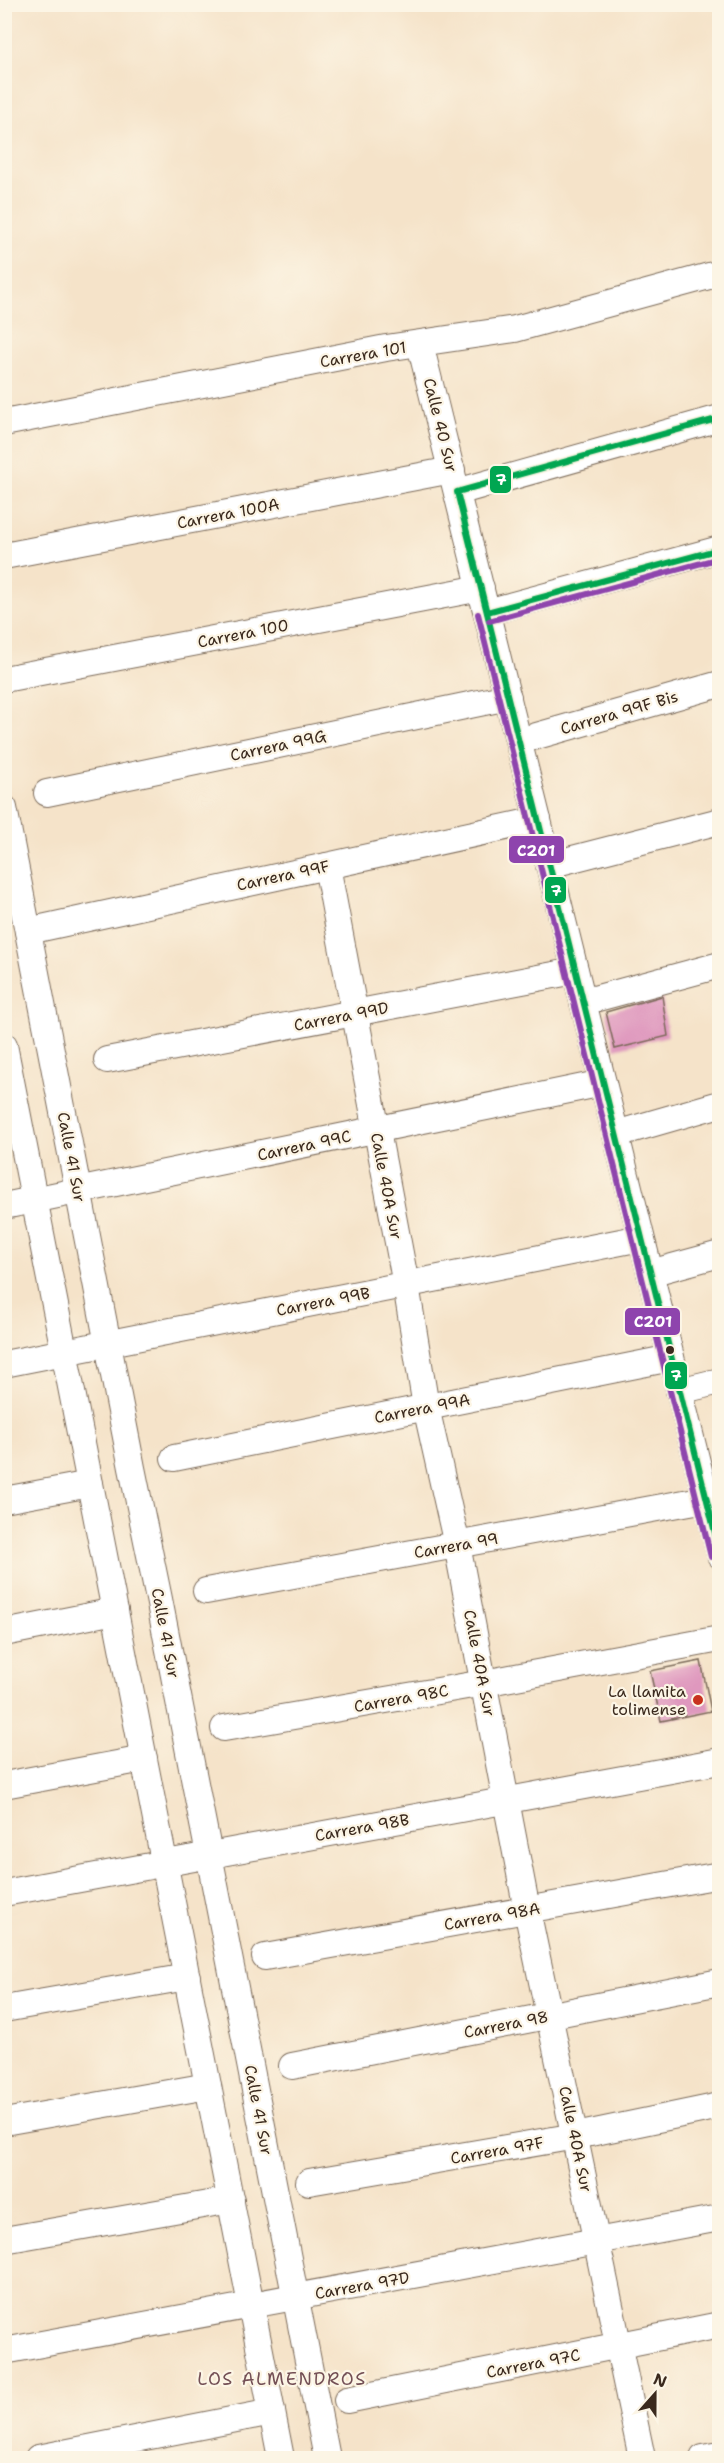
<svg xmlns="http://www.w3.org/2000/svg" width="724" height="2463" font-family="'Shantell Sans',sans-serif">
	<style>
		.building { fill: #df98be }
		.lines { fill: none; stroke-linecap: round; stroke-linejoin: round }
		.street-casing { stroke: #7c6b5a; stroke-width: 28 }
		.street { stroke: #fff; stroke-width: 26 }
		.bus-1-casing { stroke: #fcf5e5; stroke-width: 10 }
		.bus-2-casing { stroke: #fcf5e5; stroke-width: 10 }
		.bus-1 { stroke: #00a651; stroke-width: 6 }
		.bus-2 { stroke: #8e44ad; stroke-width: 6 }
		.bus-dot { fill: #3b2a1e; stroke: #fcf5e5; stroke-width: 2 }
		.poi-dot { fill: #c8321e; stroke: #fcf5e5; stroke-width: 2 }
		.labels { text-anchor: middle; stroke-width: 4.5; stroke-linejoin: round; paint-order: stroke }
		.street-label { font-size: 16px; fill: #3b2a1e; stroke: #fcf5e5 }
		.poi-label { font-size: 16px; fill: #3b2a1e; stroke: #fcf5e5; text-anchor: end }
		.neighbourhood-label { font-size: 18px; letter-spacing: 1.5px; fill: #745056; stroke: #fcf5e5 }
		.line-badge { stroke: #fcf5e5; stroke-width: 2 }
		.badge-label { font-size: 16px; text-anchor: middle; font-weight: bold; fill: #fff }
	</style>
	<rect width="100%" height="100%" fill="#fcf5e5"/>
	<filter id="ink" filterUnits="userSpaceOnUse"><feTurbulence type="fractalNoise" baseFrequency=".0167" numOctaves="2"/><feDisplacementMap in="SourceGraphic" scale="12" xChannelSelector="R" yChannelSelector="G"/><feConvolveMatrix kernelMatrix="1 2 1 2 8 2 1 2 1" color-interpolation-filters="sRGB"/></filter>
	<filter id="wash" filterUnits="userSpaceOnUse"><feTurbulence type="fractalNoise" baseFrequency=".008" numOctaves="4" result="noise"/><feDisplacementMap in="SourceGraphic" scale="24" xChannelSelector="R" yChannelSelector="G"/><feGaussianBlur stdDeviation="1.35" result="paint"/><feColorMatrix in="noise" values="0 0 0 0 0 0 0 0 0 0 0 0 0 0 0 0 0 1.4 0 .05"/><feComposite in="paint" operator="in"/></filter>
	<g filter="url(#wash)">
		<rect width="100%" height="100%" fill="#f5e3c9"/>
		<g id="blocks">
			<g class="building">
				<polygon points="662,996 668,1036 615,1049 606,1012"/>
				<polygon points="701,1661 711,1711 661,1721 650,1671"/>
			</g>
		</g>
	</g>
	<g filter="url(#ink)">
		<use href="#blocks" fill-opacity="0" stroke="#7c6b5a" stroke-width="1.5"/>
		<g class="lines">
			<defs>
				<g id="street">
					<polyline points="420,344 720,1555"/>
					<polyline points="4,423 386,348 515,329 720,273"/>
					<polyline points="457,492 720,418"/>
					<polyline points="4,556 452,470"/>
					<polyline points="487,612 720,549"/>
					<polyline points="4,679 481,588"/>
					<polyline points="519,741 720,684"/>
					<polyline points="47,793 508,697"/>
					<polyline points="4,808 132,1468 159,1599 327,2458"/>
					<polyline points="549,865 720,821"/>
					<polyline points="327,866 406,1285 426,1407 457,1545 527,1910 642,2458"/>
					<polyline points="28,931 538,820"/>
					<polyline points="583,1002 720,965"/>
					<polyline points="4,1045 281,2458"/>
					<polyline points="107,1060 575,971"/>
					<polyline points="616,1134 720,1104"/>
					<polyline points="4,1206 603,1083"/>
					<polyline points="650,1273 720,1254"/>
					<polyline points="4,1364 641,1238"/>
					<polyline points="679,1391 720,1381"/>
					<polyline points="174,1458 671,1358"/>
					<polyline points="4,1500 90,1484"/>
					<polyline points="206,1591 706,1499"/>
					<polyline points="4,1633 115,1611"/>
					<polyline points="224,1728 484,1683 720,1639"/>
					<polyline points="4,1785 144,1759"/>
					<polyline points="4,1893 720,1761"/>
					<polyline points="265,1957 720,1875"/>
					<polyline points="4,2009 187,1977"/>
					<polyline points="292,2066 720,1982"/>
					<polyline points="4,2122 208,2086"/>
					<polyline points="309,2182 576,2136 720,2106"/>
					<polyline points="4,2240 231,2200"/>
					<polyline points="4,2351 720,2218"/>
					<polyline points="347,2400 720,2325"/>
					<polyline points="38,2458 272,2412"/>
					<polyline points="703,2458 720,2455"/>
				</g>
			</defs>
			<use href="#street" class="street-casing"/>
			<use href="#street" class="street"/>
			<defs>
				<g id="bus-1">
					<polyline points="720,418 457,492 720,1553"/>
					<polyline points="487,612 720,549"/>
				</g>
				<g id="bus-2">
					<polyline points="478,614 711,1557"/>
					<polyline points="489,621 720,558"/>
				</g>
			</defs>
			<use href="#bus-1" class="bus-1-casing"/>
			<use href="#bus-2" class="bus-2-casing"/>
			<use href="#bus-1" class="bus-1"/>
			<use href="#bus-2" class="bus-2"/>
		</g>
	</g>
	<circle class="bus-dot" cx="670" cy="1350" r="5"/>
	<circle class="poi-dot" cx="698" cy="1700" r="6"/>
	<g class="labels">
		<g class="street-label">
			<text transform="translate(363 354) rotate(-10)" y="6">Carrera 101</text>
			<text transform="translate(441 425) rotate(76)" y="6">Calle 40 Sur</text>
			<text transform="translate(228 513) rotate(-11)" y="6">Carrera 100A</text>
			<text transform="translate(243 633) rotate(-11)" y="6">Carrera 100</text>
			<text transform="translate(619 712) rotate(-16)" y="6">Carrera 99F Bis</text>
			<text transform="translate(278 745) rotate(-12)" y="6">Carrera 99G</text>
			<text transform="translate(283 875) rotate(-12)" y="6">Carrera 99F</text>
			<text transform="translate(341 1016) rotate(-11)" y="6">Carrera 99D</text>
			<text transform="translate(304 1145) rotate(-12)" y="6">Carrera 99C</text>
			<text transform="translate(72 1157) rotate(79)" y="6">Calle 41 Sur</text>
			<text transform="translate(387 1186) rotate(79)" y="6">Calle 40A Sur</text>
			<text transform="translate(323 1301) rotate(-11)" y="6">Carrera 99B</text>
			<text transform="translate(422 1408) rotate(-11)" y="6">Carrera 99A</text>
			<text transform="translate(456 1545) rotate(-10)" y="6">Carrera 99</text>
			<text transform="translate(166 1633) rotate(79)" y="6">Calle 41 Sur</text>
			<text transform="translate(480 1663) rotate(79)" y="6">Calle 40A Sur</text>
			<text transform="translate(401 1698) rotate(-10)" y="6">Carrera 98C</text>
			<text transform="translate(362 1827) rotate(-10)" y="6">Carrera 98B</text>
			<text transform="translate(492 1916) rotate(-10)" y="6">Carrera 98A</text>
			<text transform="translate(506 2024) rotate(-11)" y="6">Carrera 98</text>
			<text transform="translate(259 2110) rotate(79)" y="6">Calle 41 Sur</text>
			<text transform="translate(576 2139) rotate(78)" y="6">Calle 40A Sur</text>
			<text transform="translate(497 2150) rotate(-10)" y="6">Carrera 97F</text>
			<text transform="translate(362 2285) rotate(-10)" y="6">Carrera 97D</text>
			<text transform="translate(533 2363) rotate(-11)" y="6">Carrera 97C</text>
		</g>
		<g class="poi-label">
			<text x="686" y="1697">La llamita<tspan x="686" dy="18">tolimense</tspan></text>
		</g>
		<g class="neighbourhood-label">
			<text x="282" y="2385">LOS ALMENDROS</text>
		</g>
	</g>
	<g class="line-badge">
		<rect x="489" y="465" width="23" height="29" rx="6" fill="#00a651"/>
		<rect x="508" y="835" width="57" height="29" rx="6" fill="#8e44ad"/>
		<rect x="544" y="876" width="23" height="28" rx="6" fill="#00a651"/>
		<rect x="624" y="1307" width="57" height="29" rx="6" fill="#8e44ad"/>
		<rect x="664" y="1361" width="24" height="29" rx="6" fill="#00a651"/>
	</g>
	<g class="badge-label">
		<text x="501" y="485">7</text>
		<text x="536" y="856">C201</text>
		<text x="556" y="896">7</text>
		<text x="653" y="1327">C201</text>
		<text x="676" y="1381">7</text>
	</g>
	<rect width="724" height="2463" fill="none" stroke="#fcf5e5" stroke-width="24"/>
	<g transform="translate(655 2394) rotate(21)" stroke="#fcf5e5" stroke-width="4.5" paint-order="stroke">
	<path d="M0-4.5L10 22L0 15L-10 22Z" fill="#3b2a1e"/>
	<text y="-9" font-size="16" font-weight="bold" text-anchor="middle" fill="#3b2a1e">N</text>
	</g>
</svg>
